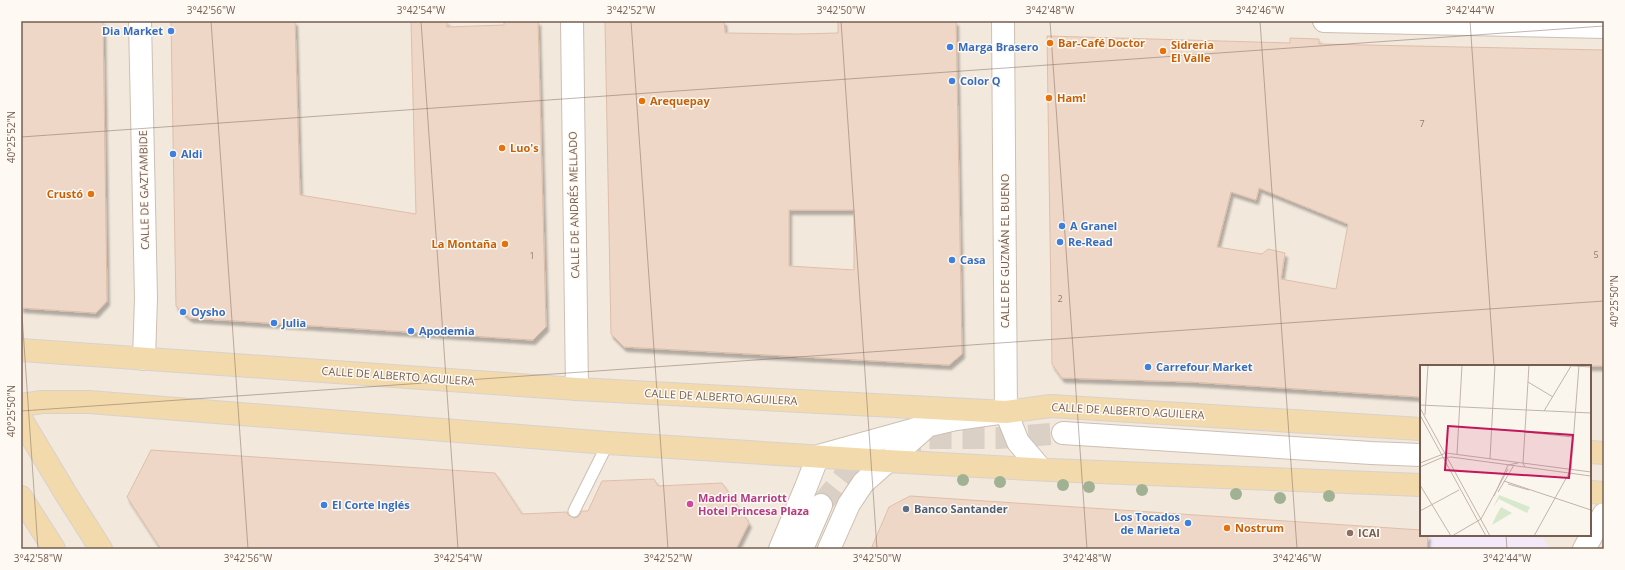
<svg xmlns="http://www.w3.org/2000/svg" width="1625" height="570" font-family="'Open Sans',sans-serif">
	<style>
		.residential { fill: #f2e8dc; fill-rule: evenodd }
		.education { fill: #f3e9f8 }
		.building { fill: #eed7c7; stroke: #dfbea9; fill-rule: evenodd; filter: url(#shadow) }
		.lines { fill: none; stroke-linecap: round; stroke-linejoin: round }
		.street-tunnel { stroke: #dad0c6; stroke-width: 22; stroke-dasharray: 22 11; stroke-linecap: butt }
		.lane-casing { stroke: #cdbfb3; stroke-width: 13 }
		.street-casing { stroke: #cdbfb3; stroke-width: 24 }
		.secondary-casing { stroke: #cfbfb1; stroke-width: 24 }
		.primary-casing { stroke: #d8d2ce; stroke-width: 24 }
		.lane { stroke: #fff; stroke-width: 11 }
		.street { stroke: #fff; stroke-width: 22 }
		.secondary { stroke: #fff; stroke-width: 22 }
		.primary { stroke: #f3daac; stroke-width: 22 }
		.tree { fill: #a1b193 }
		.ticks { fill: none; stroke: #755e51; stroke-width: 1; stroke-opacity: 0.45 }
		.shop-dot { fill: #3f7fe0; stroke: #fefaf3; stroke-width: 1.5 }
		.food-dot { fill: #e8710a; stroke: #fefaf3; stroke-width: 1.5 }
		.hotel-dot { fill: #d1479c; stroke: #fefaf3; stroke-width: 1.5 }
		.service-dot { fill: #5c6f8a; stroke: #fefaf3; stroke-width: 1.5 }
		.education-dot { fill: #8d6e63; stroke: #fefaf3; stroke-width: 1.5 }
		.labels { text-anchor: middle; stroke-width: 3; stroke-linejoin: round; paint-order: stroke }
		.number-label { font-size: 9px; fill: #937c6e }
		.shop-label { font-size: 11px; font-weight: bold; fill: #366cbe; stroke: #fefaf3; text-anchor: start }
		.food-label { font-size: 11px; font-weight: bold; fill: #c56008; stroke: #fefaf3; text-anchor: start }
		.street-label { font-size: 11px; fill: #755e51; stroke: #fefaf3 }
		.hotel-label { font-size: 11px; font-weight: bold; fill: #b23c85; stroke: #fefaf3; text-anchor: start }
		.service-label { font-size: 11px; font-weight: bold; fill: #4e5e75; stroke: #fefaf3; text-anchor: start }
		.education-label { font-size: 11px; font-weight: bold; fill: #785e54; stroke: #fefaf3; text-anchor: start }
		.inset-road { fill: none; stroke: #c1b4aa; stroke-width: 1 }
		.view { fill: #c2185b; fill-opacity: 0.15; stroke: #c2185b; stroke-width: 2 }
		.inset-edge { fill: none; stroke: #755e51; stroke-width: 2 }
		.neatline { fill: none; stroke: #755e51; stroke-width: 1.5 }
		.ticks-label { font-size: 10px; text-anchor: middle; fill: #755e51 }
	</style>
	<defs>
		<filter id="shadow"><feDropShadow dx="2.5" dy="4.5" stdDeviation="1" flood-color="#0004"/></filter>
	</defs>
	<rect width="100%" height="100%" fill="#fbf6ed"/>
	<path class="residential" d="M 21,21 L 1604,21 L 1604,549 L 21,549 ZM 1421,366 L 1590,366 L 1590,535 L 1421,535 Z"/>
	<polygon class="education" points="1421,535 1497,535 1543,538 1550,549 1277,549"/>
	<g class="building">
		<polygon points="21,21 103,21 107,301 96,313 21,308"/>
		<polygon points="171,21 295,21 300,195 416,214 411,21 447,21 447,27 504,25 504,21 538,21 546,327 533,340 190,318 176,306"/>
		<path d="M 605,21 L 724,21 L 725,33 L 797,34 L 838,33 L 838,21 L 956,21 L 962,354 L 949,365 L 624,347 L 611,334 ZM 789,210 L 854,210 L 854,270 L 789,266 Z"/>
		<path d="M 1047,36 L 1290,43 L 1290,38 L 1319,39 L 1319,44 L 1604,50 L 1604,366 L 1421,366 L 1421,397 L 1191,382 L 1062,378 L 1052,364 ZM 1259,188 L 1348,224 L 1336,289 L 1281,279 L 1285,253 L 1268,249 L 1262,254 L 1217,247 L 1231,192 L 1256,200 Z"/>
		<polygon points="151,450 495,473 522,514 567,512 568,515 574,518 578,517 582,511 588,511 602,481 654,479 658,486 722,483 749,523 736,549 161,549 127,497"/>
		<polygon points="910,496 1421,530 1421,535 1428,535 1427,549 871,549 889,507"/>
	</g>
	<g class="lines">
		<polyline class="street-tunnel" points="821,505 845,475 890,447 928,438 998,438 1063,433"/>
		<defs>
			<polyline id="lane" points="574,511 608,443"/>
			<g id="street">
				<polyline points="140,21 146,298 144,359"/>
				<polyline points="572,21 577,389"/>
				<polyline points="1324,21 1604,27"/>
				<polyline points="1063,433 1371,453 1421,455"/>
				<polyline points="780,549 806,487 818,456 930,425 956,419 1006,412 1018,442 1041,469"/>
				<polyline points="802,549 821,505"/>
				<polyline points="829,549 849,504 863,483 924,429"/>
			</g>
			<g id="secondary">
				<polyline points="1003,21 1006,412"/>
				<polyline points="1584,549 1604,514"/>
			</g>
			<g id="primary">
				<polyline points="21,350 577,389 1006,412 1051,406 1421,429"/>
				<polyline points="21,405 42,402 89,402 608,443 887,461 1050,470 1421,485"/>
				<polyline points="21,419 66,494 101,549"/>
				<polyline points="1590,452 1604,453"/>
				<polyline points="1590,492 1604,493"/>
				<polyline points="21,497 54,549"/>
			</g>
		</defs>
		<use href="#lane" class="lane-casing"/>
		<use href="#street" class="street-casing"/>
		<use href="#secondary" class="secondary-casing"/>
		<use href="#primary" class="primary-casing"/>
		<use href="#lane" class="lane"/>
		<use href="#street" class="street"/>
		<use href="#secondary" class="secondary"/>
		<use href="#primary" class="primary"/>
	</g>
	<g class="tree">
		<circle cx="963" cy="480" r="6"/>
		<circle cx="1000" cy="482" r="6"/>
		<circle cx="1063" cy="485" r="6"/>
		<circle cx="1089" cy="487" r="6"/>
		<circle cx="1142" cy="490" r="6"/>
		<circle cx="1236" cy="494" r="6"/>
		<circle cx="1329" cy="496" r="6"/>
		<circle cx="1280" cy="498" r="6"/>
	</g>
	<path class="ticks" d="M 211,21 L 248,549M 421,21 L 458,549M 631,21 L 668,549M 841,21 L 877,549M 1050,21 L 1087,549M 1260,21 L 1297,549M 1470,21 L 1494,366M 21,137 L 1604,26M 21,300 L 38,549M 21,411 L 1604,301M 1506,535 L 1507,549"/>
	<g class="shop-dot">
		<circle cx="171" cy="31" r="4"/>
		<circle cx="950" cy="47" r="4"/>
		<circle cx="952" cy="81" r="4"/>
		<circle cx="173" cy="154" r="4"/>
		<circle cx="1062" cy="226" r="4"/>
		<circle cx="1060" cy="242" r="4"/>
		<circle cx="952" cy="260" r="4"/>
		<circle cx="183" cy="312" r="4"/>
		<circle cx="274" cy="323" r="4"/>
		<circle cx="411" cy="331" r="4"/>
		<circle cx="1148" cy="367" r="4"/>
		<circle cx="324" cy="505" r="4"/>
		<circle cx="1188" cy="523" r="4"/>
	</g>
	<g class="food-dot">
		<circle cx="1050" cy="43" r="4"/>
		<circle cx="1163" cy="51" r="4"/>
		<circle cx="1049" cy="98" r="4"/>
		<circle cx="642" cy="101" r="4"/>
		<circle cx="502" cy="148" r="4"/>
		<circle cx="91" cy="194" r="4"/>
		<circle cx="505" cy="244" r="4"/>
		<circle cx="1227" cy="528" r="4"/>
	</g>
	<circle class="hotel-dot" cx="690" cy="504" r="4"/>
	<circle class="service-dot" cx="906" cy="509" r="4"/>
	<circle class="education-dot" cx="1350" cy="533" r="4"/>
	<g class="labels">
		<g class="number-label">
			<text x="1422" y="127">7</text>
			<text x="1596" y="258">5</text>
			<text x="532" y="259">1</text>
			<text x="1060" y="302">2</text>
		</g>
		<g class="shop-label">
			<text x="163" y="35" text-anchor="end">Dia Market</text>
			<text x="958" y="51">Marga Brasero</text>
			<text x="960" y="85">Color Q</text>
			<text x="181" y="158">Aldi</text>
			<text x="1070" y="230">A Granel</text>
			<text x="1068" y="246">Re-Read</text>
			<text x="960" y="264">Casa</text>
			<text x="191" y="316">Oysho</text>
			<text x="282" y="327">Julia</text>
			<text x="419" y="335">Apodemia</text>
			<text x="1156" y="371">Carrefour Market</text>
			<text x="332" y="509">El Corte Inglés</text>
			<text x="1180" y="521" text-anchor="end">Los Tocados<tspan x="1180" dy="13">de Marieta</tspan></text>
		</g>
		<g class="food-label">
			<text x="1058" y="47">Bar-Café Doctor</text>
			<text x="1171" y="49">Sidreria<tspan x="1171" dy="13">El Valle</tspan></text>
			<text x="1057" y="102">Ham!</text>
			<text x="650" y="105">Arequepay</text>
			<text x="510" y="152">Luo's</text>
			<text x="83" y="198" text-anchor="end">Crustó</text>
			<text x="497" y="248" text-anchor="end">La Montaña</text>
			<text x="1235" y="532">Nostrum</text>
		</g>
		<g class="street-label">
			<text transform="translate(144 190) rotate(-91)" y="4">CALLE DE GAZTAMBIDE</text>
			<text transform="translate(574 205) rotate(-91)" y="4">CALLE DE ANDRÉS MELLADO</text>
			<text transform="translate(1005 251) rotate(-90)" y="4">CALLE DE GUZMÁN EL BUENO</text>
			<text transform="translate(398 376) rotate(4)" y="4">CALLE DE ALBERTO AGUILERA</text>
			<text transform="translate(721 397) rotate(3)" y="4">CALLE DE ALBERTO AGUILERA</text>
			<text transform="translate(1128 411) rotate(3)" y="4">CALLE DE ALBERTO AGUILERA</text>
		</g>
		<g class="hotel-label">
			<text x="698" y="502">Madrid Marriott<tspan x="698" dy="13">Hotel Princesa Plaza</tspan></text>
		</g>
		<g class="service-label">
			<text x="914" y="513">Banco Santander</text>
		</g>
		<g class="education-label">
			<text x="1358" y="537">ICAI</text>
		</g>
	</g>
	<g transform="translate(1420 365)">
		<rect width="171" height="171" fill="#fbf6ed"/>
		<path d="M 79,130 L 110,142 L 107,148 L 79,134 L 73,143 ZM 81,142 L 92,148 L 72,160 L 76,151 Z" fill="#d7e8cc"/>
		<path class="inset-road" d="M 137,0 L 171,2M 108,17 L 133,32M 0,40 L 171,48M 0,43 L 70,171M 124,46 L 151,1M 0,50 L 66,171M 5,50 L 8,0M 105,67 L 153,72M 37,89 L 42,0M 70,94 L 75,0M 0,98 L 26,88 L 171,107M 0,102 L 21,93 L 31,92 L 171,111M 105,102 L 103,98 L 109,0M 151,105 L 159,0M 84,116 L 171,145M 88,119 L 109,125M 0,120 L 31,171M 78,127 L 94,100M 74,131 L 88,100 L 98,98M 0,146 L 39,125M 32,171 L 61,154 L 88,104M 114,171 L 149,108"/>
		<path class="view" d="M 28,61 L 153,70 L 149,113 L 25,105 Z"/>
		<rect width="171" height="171" class="inset-edge"/>
	</g>
	<rect width="1625" height="570" fill="none" stroke="#fefaf3" stroke-width="44"/>
	<rect x="22" y="22" width="1581" height="526" class="neatline"/>
	<g class="ticks-label">
		<text x="211" y="14">3°42'56"W</text>
		<text x="421" y="14">3°42'54"W</text>
		<text x="631" y="14">3°42'52"W</text>
		<text x="841" y="14">3°42'50"W</text>
		<text x="1050" y="14">3°42'48"W</text>
		<text x="1260" y="14">3°42'46"W</text>
		<text x="1470" y="14">3°42'44"W</text>
		<text transform="translate(11 137) rotate(-90)" y="4">40°25'52"N</text>
		<text transform="translate(1614 301) rotate(-90)" y="4">40°25'50"N</text>
		<text transform="translate(11 411) rotate(-90)" y="4">40°25'50"N</text>
		<text x="38" y="562">3°42'58"W</text>
		<text x="248" y="562">3°42'56"W</text>
		<text x="458" y="562">3°42'54"W</text>
		<text x="668" y="562">3°42'52"W</text>
		<text x="877" y="562">3°42'50"W</text>
		<text x="1087" y="562">3°42'48"W</text>
		<text x="1297" y="562">3°42'46"W</text>
		<text x="1507" y="562">3°42'44"W</text>
	</g>
</svg>
